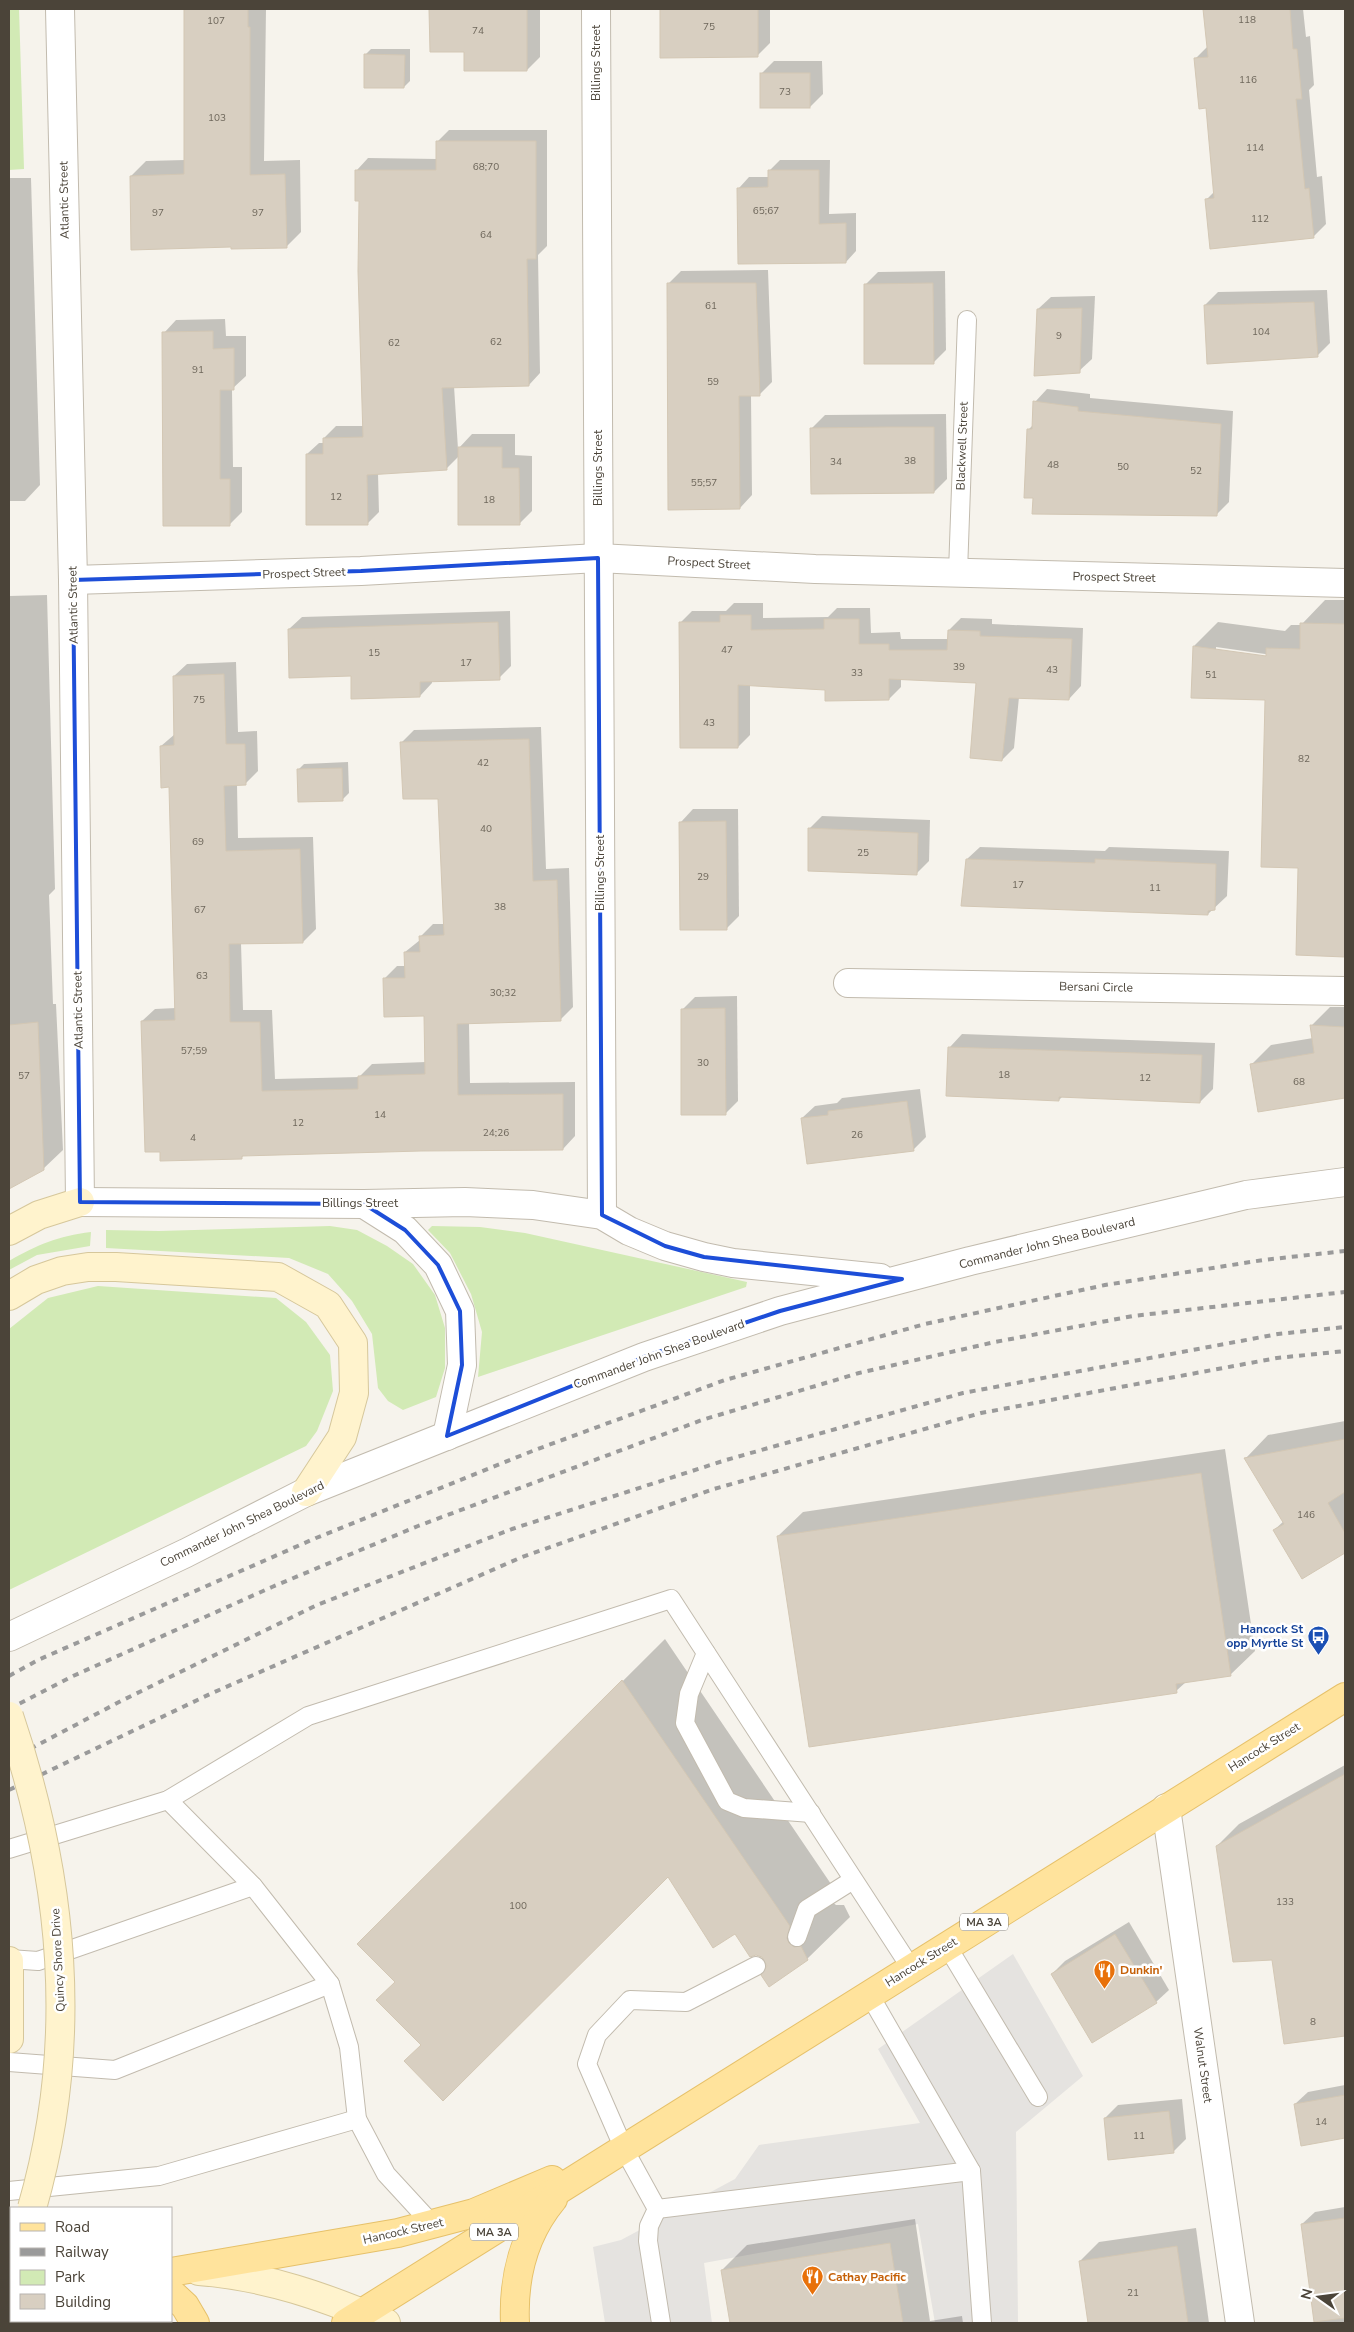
<svg xmlns="http://www.w3.org/2000/svg" width="1354" height="2332" font-family="'Nunito Sans',sans-serif">
	<style>
		.green { fill: #d2eab5 }
		.parking { fill: #e5e3e0 }
		.shadow { fill: #0003; fill-rule: evenodd }
		.building { fill: #d8cfc1; stroke: #d3c7b4 }
		.lines { fill: none; stroke-linecap: round; stroke-linejoin: round }
		.service-casing { stroke: #c2bbae; stroke-width: 20 }
		.minor-casing { stroke: #c2bbae; stroke-width: 30 }
		.tertiary-casing { stroke: #c2bbae; stroke-width: 30 }
		.secondary-casing { stroke: #d6c79b; stroke-width: 30 }
		.primary-casing { stroke: #e6c16a; stroke-width: 30 }
		.service { stroke: #fff; stroke-width: 18 }
		.minor { stroke: #fff; stroke-width: 28 }
		.tertiary { stroke: #fff; stroke-width: 28 }
		.secondary { stroke: #fff3cd; stroke-width: 28 }
		.primary { stroke: #ffe39c; stroke-width: 28 }
		.rail { stroke: #9a9a9a; stroke-width: 4; stroke-dasharray: 6 6; stroke-linecap: butt }
		.secondary-bridge-casing { stroke: #d6c79b; stroke-width: 30; stroke-linecap: butt }
		.secondary-bridge { stroke: #fff3cd; stroke-width: 28 }
		.marked { fill: none; stroke: #1d4ed8; stroke-width: 4; stroke-linejoin: round }
		.labels { text-anchor: middle; stroke-width: 5; stroke-linejoin: round; paint-order: stroke }
		.number-label { font-size: 10px; fill: #6e675b }
		.shield { fill: #fff; stroke: #817c74; stroke-width: 1 }
		.shield-label { font-size: 11px; font-weight: bold; fill: #4b4439 }
		.street-label { font-size: 12px; fill: #4b4439; stroke: #fff }
		.transit-label { font-size: 12px; font-weight: bold; fill: #164399; stroke: #fff; text-anchor: end }
		.food-label { font-size: 12px; font-weight: bold; fill: #c56008; stroke: #fff; text-anchor: start }
	</style>
	<rect width="100%" height="100%" fill="#f6f3ec"/>
	<g class="green">
		<polygon points="9,9 19,9 24,169 9,170"/>
		<polygon points="330,1226 357,1230 387,1246 413,1264 435,1295 445,1328 445,1368 436,1397 403,1410 388,1401 378,1388 372,1334 352,1301 328,1274 289,1258 106,1248 106,1230 159,1231"/>
		<polygon points="432,1226 480,1227 525,1233 747,1282 746,1287 478,1377 482,1332 471,1294 450,1253 428,1230"/>
		<path d="M 91,1232 L 90,1246 L 37,1255 L 9,1270 L 9,1261 C 37,1245 58,1236 91,1232 Z"/>
		<polygon points="98,1286 276,1298 306,1322 330,1355 333,1391 317,1431 306,1446 9,1590 9,1329 48,1298"/>
	</g>
	<polygon class="parking" points="1013,1954 1083,2076 1016,2132 1018,2323 935,2323 918,2224 704,2263 712,2323 605,2323 593,2247 621,2240 735,2179 759,2145 920,2123 878,2049"/>
	<g class="shadow">
		<polygon points="185,9 266,9 264,161 300,160 301,232 286,247 232,246 131,176 146,161 185,160"/>
		<polygon points="431,9 540,9 540,57 527,70 465,51 431,50"/>
		<polygon points="661,9 770,9 770,43 757,56 662,57"/>
		<polygon points="1204,9 1303,9 1306,37 1310,36 1314,85 1309,90 1317,177 1322,176 1326,224 1313,237 1207,199 1215,191 1208,106 1195,59 1208,46"/>
		<polygon points="371,49 410,49 410,81 404,87 365,55"/>
		<polygon points="774,61 822,61 823,94 810,107 761,74"/>
		<polygon points="449,130 547,130 547,246 538,255 540,373 529,385 454,386 458,449 472,434 515,434 515,455 532,456 532,511 519,524 459,456 447,468 378,473 379,512 367,524 307,454 319,443 324,443 324,438 336,426 364,426 360,200 357,170 368,158 438,159 437,142"/>
		<polygon points="780,160 830,160 829,214 856,213 856,251 846,262 739,188 749,177 769,177 769,171"/>
		<polygon points="9,178 31,178 40,485 25,501 9,501"/>
		<polygon points="768,270 772,382 759,395 751,395 752,495 740,508 668,284 681,271"/>
		<polygon points="945,271 946,350 933,363 865,285 878,272"/>
		<polygon points="1327,290 1330,343 1317,356 1205,305 1218,292"/>
		<polygon points="1095,296 1092,359 1079,371 1038,309 1051,297"/>
		<polygon points="225,319 226,336 246,336 246,376 232,389 233,467 242,467 242,512 229,525 164,333 176,320"/>
		<polygon points="1047,389 1090,394 1090,398 1233,411 1229,502 1216,515 1028,430 1034,424 1035,402"/>
		<polygon points="946,414 947,479 934,492 812,428 825,415"/>
		<polygon points="47,595 55,889 49,895 53,1004 56,1004 63,1150 43,1169 9,1187 9,596"/>
		<path d="M 1325,600 L 1345,600 L 1345,955 L 1298,954 L 1300,866 L 1266,699 L 1194,646 L 1218,622 L 1285,631 L 1291,625 L 1301,625 ZM 1216,647 L 1272,655 L 1272,658 L 1216,650 Z"/>
		<polygon points="734,603 763,603 763,618 828,617 837,608 870,608 871,633 900,632 901,639 949,639 949,630 961,618 992,619 992,624 1083,628 1081,686 1069,699 1019,697 1014,748 1002,760 977,682 901,679 901,687 889,699 826,689 750,684 750,735 738,747 680,623 692,611 726,611"/>
		<polygon points="510,611 511,666 499,678 432,680 432,683 420,696 289,629 302,617"/>
		<polygon points="236,662 238,732 257,731 258,771 245,784 237,784 238,838 313,837 316,929 303,942 241,943 243,1010 272,1010 275,1079 359,1077 372,1064 426,1062 425,1015 384,979 397,966 406,966 405,952 420,940 420,937 433,924 444,924 440,798 401,743 414,730 541,727 546,869 569,868 573,1007 560,1020 469,1023 470,1083 575,1082 575,1136 563,1149 421,1150 244,1155 241,1158 142,1021 155,1009 176,1008 170,786 161,746 175,734 174,676 187,664"/>
		<polygon points="348,762 349,793 342,800 298,770 304,764"/>
		<polygon points="693,809 738,809 739,916 726,929 681,822"/>
		<polygon points="822,816 930,820 929,861 916,874 809,829"/>
		<polygon points="980,847 1105,851 1109,847 1229,851 1227,896 1208,914 967,859"/>
		<polygon points="737,996 738,1101 725,1114 682,1010 695,997"/>
		<polygon points="1330,1007 1345,1007 1345,1097 1259,1111 1252,1064 1271,1045 1313,1038 1311,1026"/>
		<polygon points="962,1034 1215,1043 1213,1089 1200,1102 1063,1096 1059,1100 950,1047"/>
		<polygon points="920,1089 926,1137 913,1150 802,1118 815,1106 837,1103 842,1098"/>
		<polygon points="1345,1421 1345,1551 1303,1577 1274,1530 1284,1521 1246,1458 1268,1435"/>
		<polygon points="1225,1449 1255,1651 1230,1675 1186,1682 1176,1691 778,1536 803,1512"/>
		<polygon points="665,1639 831,1884 831,1901 836,1905 844,1905 850,1917 807,1959 768,1967 766,1960 668,1875 423,2044 396,1982 359,1944"/>
		<polygon points="1345,1765 1345,2034 1285,2042 1274,1958 1217,1846 1239,1824"/>
		<polygon points="1129,1922 1169,1990 1156,2002 1052,1974 1065,1961"/>
		<polygon points="1345,2085 1345,2136 1302,2144 1295,2104 1308,2092"/>
		<polygon points="1182,2099 1186,2139 1173,2152 1105,2118 1118,2105"/>
		<polygon points="1345,2207 1345,2323 1319,2323 1302,2224 1315,2212"/>
		<polygon points="915,2219 930,2321 962,2316 963,2323 731,2323 722,2270 747,2245"/>
		<polygon points="1196,2228 1209,2323 1089,2323 1080,2261 1099,2242"/>
	</g>
	<g class="building">
		<polygon points="184,9 248,9 248,27 250,27 250,175 285,174 287,248 231,249 231,247 131,250 130,176 184,174"/>
		<polygon points="429,9 527,9 527,71 464,71 464,52 430,52"/>
		<polygon points="660,9 758,9 758,57 660,58"/>
		<polygon points="1203,9 1290,9 1293,49 1297,49 1302,99 1296,99 1305,189 1309,188 1314,238 1210,249 1205,199 1214,198 1206,108 1199,109 1194,58 1208,57"/>
		<polygon points="364,54 405,55 404,88 364,88"/>
		<rect x="760" y="73" width="50" height="35"/>
		<polygon points="436,141 536,141 536,259 527,259 529,386 442,388 447,470 367,475 368,525 306,525 306,454 323,454 323,438 363,437 358,271 359,201 355,201 355,170 436,170"/>
		<polygon points="768,170 819,170 819,224 846,223 846,263 738,264 737,188 768,187"/>
		<polygon points="667,283 756,283 760,396 739,396 740,509 668,510"/>
		<polygon points="933,283 934,364 864,364 864,284"/>
		<polygon points="1314,302 1318,357 1207,364 1204,305"/>
		<polygon points="1082,308 1080,373 1034,376 1037,309"/>
		<polygon points="213,331 213,349 234,348 234,390 220,390 220,479 230,479 230,526 163,526 162,332"/>
		<polygon points="1033,401 1078,407 1078,411 1221,424 1217,516 1032,514 1033,498 1024,498 1027,429 1032,429"/>
		<polygon points="886,427 934,427 934,493 811,494 810,428"/>
		<polygon points="458,447 502,447 502,468 519,468 520,525 458,525"/>
		<polygon points="720,615 751,615 751,630 824,629 824,619 859,619 859,644 889,644 889,650 947,650 948,630 980,631 980,636 1072,639 1069,700 1009,698 1002,761 970,758 976,683 889,679 889,700 825,701 825,690 738,685 738,748 680,748 679,622 720,622"/>
		<polygon points="498,622 500,680 420,682 420,697 351,699 351,676 289,678 288,629"/>
		<polygon points="1300,623 1345,624 1345,957 1296,955 1298,868 1261,867 1265,700 1191,698 1193,646 1266,656 1266,648 1300,649"/>
		<polygon points="224,674 226,744 245,744 246,785 224,786 226,851 300,849 303,943 229,944 230,1022 260,1022 262,1091 358,1089 358,1076 425,1074 424,1016 384,1017 383,978 405,978 404,952 420,952 419,936 444,935 438,799 403,799 400,742 529,739 533,881 557,880 561,1021 457,1024 458,1095 563,1094 563,1150 421,1151 242,1156 242,1159 160,1161 160,1152 145,1152 141,1021 175,1020 169,787 161,788 160,746 174,745 173,676"/>
		<polygon points="342,768 343,801 298,802 297,769"/>
		<polygon points="726,821 727,930 680,930 679,822"/>
		<polygon points="808,828 918,833 917,875 808,871"/>
		<polygon points="966,859 1095,863 1095,859 1216,864 1215,910 1208,911 1208,915 961,906"/>
		<polygon points="725,1008 726,1115 681,1115 681,1009"/>
		<polygon points="38,1022 44,1170 9,1189 9,1025"/>
		<polygon points="1310,1025 1345,1027 1345,1098 1258,1112 1250,1064 1314,1053"/>
		<polygon points="948,1047 1202,1055 1200,1103 1059,1097 1059,1101 946,1096"/>
		<polygon points="907,1101 914,1151 807,1164 801,1118 828,1115 828,1111"/>
		<polygon points="1345,1439 1345,1492 1328,1503 1345,1533 1345,1553 1302,1579 1273,1530 1284,1524 1244,1458"/>
		<polygon points="1201,1473 1231,1676 1176,1684 1177,1693 809,1747 777,1536"/>
		<polygon points="622,1680 790,1926 787,1938 789,1943 794,1947 801,1946 808,1960 769,1987 761,1975 767,1966 762,1957 756,1955 750,1957 735,1934 713,1948 668,1877 443,2101 404,2061 421,2045 376,2000 395,1982 357,1944"/>
		<polygon points="1345,1774 1345,2036 1284,2044 1272,1960 1233,1962 1216,1846"/>
		<polygon points="1115,1934 1157,2003 1092,2043 1051,1974"/>
		<polygon points="1345,2095 1345,2138 1301,2146 1294,2104"/>
		<polygon points="1169,2111 1174,2153 1108,2160 1104,2118"/>
		<polygon points="1345,2218 1345,2318 1314,2322 1301,2224"/>
		<polygon points="890,2243 903,2323 730,2323 721,2270"/>
		<polygon points="1177,2246 1188,2323 1088,2323 1079,2261"/>
	</g>
	<g class="lines">
		<defs>
			<g id="service">
				<polyline points="958,572 967,320"/>
				<polyline points="706,1653 689,1694 685,1723 727,1801 744,1808 811,1813"/>
				<polyline points="168,1800 253,1886 330,1984 349,2047 357,2119 386,2174 432,2224"/>
				<polyline points="9,1849 168,1800 308,1716 671,1599 911,1968"/>
				<polyline points="797,1937 807,1909 853,1880"/>
				<polyline points="947,1946 1038,2097"/>
				<polyline points="9,1959 38,1961 253,1886"/>
				<polyline points="869,1994 971,2171 982,2323"/>
				<polyline points="9,2062 115,2070 330,1984"/>
				<polyline points="9,2191 159,2176 357,2119"/>
				<polyline points="657,2209 971,2171"/>
				<polyline points="661,2323 648,2241 649,2226 657,2209 624,2149 587,2064 597,2035 630,2000 686,2002 756,1966"/>
			</g>
			<g id="minor">
				<polyline points="60,9 73,580 80,1202"/>
				<polyline points="596,9 602,1215"/>
				<polyline points="73,580 361,571 598,558 815,569 1345,583"/>
				<polyline points="848,983 1345,991"/>
				<polyline points="1166,1808 1240,2323"/>
			</g>
			<g id="tertiary">
				<polyline points="80,1202 364,1204 465,1202 533,1205 602,1215 629,1231 665,1246 704,1257 733,1263 880,1278"/>
				<polyline points="364,1204 405,1230 438,1265 460,1311 462,1365 447,1436"/>
				<polyline points="9,1637 186,1553 306,1492 644,1357 780,1311 970,1261 1246,1195 1345,1182"/>
			</g>
			<g id="secondary">
				<polyline points="9,1231 39,1215 80,1202"/>
				<polyline points="9,1296 36,1280 62,1271 88,1267 116,1267 278,1277 328,1305 353,1343 354,1393 342,1437 306,1492"/>
				<polyline points="9,1961 9,2039"/>
				<path d="M 199,2271 C 266,2276 325,2297 386,2323"/>
				<polyline points="9,2277 11,2270"/>
			</g>
			<g id="primary">
				<polyline points="171,2272 398,2233 474,2213 552,2180"/>
				<polyline points="171,2293 185,2306 195,2323"/>
				<polyline points="9,2304 11,2303"/>
				<polyline points="346,2323 1345,1697"/>
				<path d="M 515,2323 C 513,2278 524,2234 553,2199"/>
			</g>
		</defs>
		<use href="#service" class="service-casing"/>
		<use href="#minor" class="minor-casing"/>
		<use href="#tertiary" class="tertiary-casing"/>
		<use href="#secondary" class="secondary-casing"/>
		<use href="#primary" class="primary-casing"/>
		<use href="#service" class="service"/>
		<use href="#minor" class="minor"/>
		<use href="#tertiary" class="tertiary"/>
		<use href="#secondary" class="secondary"/>
		<use href="#primary" class="primary"/>
		<g class="rail">
			<polyline points="9,1676 38,1660 316,1538 535,1450 725,1380 925,1324 1105,1285 1263,1260 1345,1251"/>
			<polyline points="9,1709 73,1676 272,1587 418,1526 702,1420 859,1373 995,1342 1133,1316 1345,1292"/>
			<polyline points="9,1760 121,1701 317,1605 512,1529 726,1460 963,1393 1278,1334 1345,1327"/>
			<polyline points="9,1790 210,1694 522,1557 714,1489 981,1413 1277,1358 1345,1351"/>
		</g>
		<defs>
			<path id="secondary-bridge" d="M 9,1716 C 64,1878 80,2042 32,2208"/>
		</defs>
		<use href="#secondary-bridge" class="secondary-bridge-casing"/>
		<use href="#secondary-bridge" class="secondary-bridge"/>
	</g>
	<path class="marked" d="M 598,558 L 602,1215 L 665,1246 L 704,1257 L 902,1279 L 780,1311 L 644,1357 L 447,1436 L 462,1365 L 460,1311 L 438,1265 L 405,1230 L 364,1204 L 80,1202 L 73,580 L 361,571 Z"/>
	<defs>
		<symbol id="bus-pin" viewBox="-11 -11 22 30"><path d="M0 17L-7.5 6A9.5 9.5 0 1 1 7.5 6Z" fill="#1a4fb4" stroke="#fff"/><path d="M-5-6H5V4H4V6H2V4H-2V6H-4V4H-5ZM-3.5-4V0h7V-4ZM-3.5 1.2v1.5H-2V1.2ZM2 1.2v1.5H3.5V1.2Z" fill="#fff"/></symbol>
		<symbol id="restaurant-pin" viewBox="-11 -11 22 30"><path d="M0 17L-7.5 6A9.5 9.5 0 1 1 7.5 6Z" fill="#e8710a" stroke="#fff"/><path d="M-5-6h1v4h1v-4h1v4h1v-4h1v5L-1.5 .5V6h-2V.5L-5-1ZM5-6V6H3V1.5H1.5Q1.5-4 5-6Z" fill="#fff"/></symbol>
	</defs>
	<g fill-rule="evenodd">
		<use href="#bus-pin" x="1306" y="1624" width="25" height="34"/>
		<use href="#restaurant-pin" x="1092" y="1958" width="25" height="34"/>
		<use href="#restaurant-pin" x="800" y="2264" width="25" height="34"/>
	</g>
	<g class="labels">
		<g class="number-label">
			<text x="1247" y="23">118</text>
			<text x="216" y="24">107</text>
			<text x="709" y="30">75</text>
			<text x="478" y="34">74</text>
			<text x="1248" y="83">116</text>
			<text x="785" y="95">73</text>
			<text x="217" y="121">103</text>
			<text x="1255" y="151">114</text>
			<text x="486" y="170">68;70</text>
			<text x="766" y="214">65;67</text>
			<text x="158" y="216">97</text>
			<text x="258" y="216">97</text>
			<text x="1260" y="222">112</text>
			<text x="486" y="238">64</text>
			<text x="711" y="309">61</text>
			<text x="1261" y="335">104</text>
			<text x="1059" y="339">9</text>
			<text x="496" y="345">62</text>
			<text x="394" y="346">62</text>
			<text x="198" y="373">91</text>
			<text x="713" y="385">59</text>
			<text x="910" y="464">38</text>
			<text x="836" y="465">34</text>
			<text x="1053" y="468">48</text>
			<text x="1123" y="470">50</text>
			<text x="1196" y="474">52</text>
			<text x="704" y="486">55;57</text>
			<text x="336" y="500">12</text>
			<text x="489" y="503">18</text>
			<text x="727" y="653">47</text>
			<text x="374" y="656">15</text>
			<text x="466" y="666">17</text>
			<text x="959" y="670">39</text>
			<text x="1052" y="673">43</text>
			<text x="857" y="676">33</text>
			<text x="1211" y="678">51</text>
			<text x="199" y="703">75</text>
			<text x="709" y="726">43</text>
			<text x="1304" y="762">82</text>
			<text x="483" y="766">42</text>
			<text x="486" y="832">40</text>
			<text x="198" y="845">69</text>
			<text x="863" y="856">25</text>
			<text x="703" y="880">29</text>
			<text x="1018" y="888">17</text>
			<text x="1155" y="891">11</text>
			<text x="500" y="910">38</text>
			<text x="200" y="913">67</text>
			<text x="202" y="979">63</text>
			<text x="503" y="996">30;32</text>
			<text x="194" y="1054">57;59</text>
			<text x="703" y="1066">30</text>
			<text x="1004" y="1078">18</text>
			<text x="24" y="1079">57</text>
			<text x="1145" y="1081">12</text>
			<text x="1299" y="1085">68</text>
			<text x="380" y="1118">14</text>
			<text x="298" y="1126">12</text>
			<text x="496" y="1136">24;26</text>
			<text x="857" y="1138">26</text>
			<text x="193" y="1141">4</text>
			<text x="1306" y="1518">146</text>
			<text x="1285" y="1905">133</text>
			<text x="518" y="1909">100</text>
			<text x="1313" y="2025">8</text>
			<text x="1321" y="2125">14</text>
			<text x="1139" y="2139">11</text>
			<text x="1133" y="2296">21</text>
		</g>
		<g class="shield">
			<rect x="960" y="1913.5" width="48" height="17" rx="4"/>
			<rect x="470" y="2223.5" width="48" height="17" rx="4"/>
		</g>
		<g class="shield-label">
			<text x="984" y="1926">MA 3A</text>
			<text x="494" y="2236">MA 3A</text>
		</g>
		<g class="street-label">
			<text transform="translate(596 63) rotate(-90)" y="4">Billings Street</text>
			<text transform="translate(64 200) rotate(-91)" y="4">Atlantic Street</text>
			<text transform="translate(962 446) rotate(-88)" y="4">Blackwell Street</text>
			<text transform="translate(598 468) rotate(-90)" y="4">Billings Street</text>
			<text transform="translate(709 563) rotate(3)" y="4">Prospect Street</text>
			<text transform="translate(304 573) rotate(-2)" y="4">Prospect Street</text>
			<text transform="translate(1114 577) rotate(1)" y="4">Prospect Street</text>
			<text transform="translate(73 605) rotate(-91)" y="4">Atlantic Street</text>
			<text transform="translate(600 873) rotate(-90)" y="4">Billings Street</text>
			<text transform="translate(1096 987) rotate(1)" y="4">Bersani Circle</text>
			<text transform="translate(78 1010) rotate(-91)" y="4">Atlantic Street</text>
			<text x="360" y="1207">Billings Street</text>
			<text transform="translate(1047 1243) rotate(-14)" y="4">Commander John Shea Boulevard</text>
			<text transform="translate(659 1354) rotate(-20)" y="4">Commander John Shea Boulevard</text>
			<text transform="translate(242 1524) rotate(-26)" y="4">Commander John Shea Boulevard</text>
			<text transform="translate(1264 1747) rotate(-32)" y="4">Hancock Street</text>
			<text transform="translate(58 1960) rotate(-93)" y="4">Quincy Shore Drive</text>
			<text transform="translate(921 1962) rotate(-32)" y="4">Hancock Street</text>
			<text transform="translate(1203 2065) rotate(82)" y="4">Walnut Street</text>
			<text transform="translate(403 2231) rotate(-13)" y="4">Hancock Street</text>
		</g>
		<g class="transit-label">
			<text x="1303" y="1633">Hancock St<tspan x="1303" dy="14">opp Myrtle St</tspan></text>
		</g>
		<g class="food-label">
			<text x="1120" y="1974">Dunkin'</text>
			<text x="828" y="2281">Cathay Pacific</text>
		</g>
	</g>
	<rect width="1354" height="2332" fill="none" stroke="#4b4439" stroke-width="20"/>
	<rect x="10" y="2207" width="162" height="115" fill="#ffffff" stroke="#b7b4b0"/>
	<rect x="20" y="2223" width="25" height="8" fill="#ffe39c" stroke="#b7b4b0"/>
	<text x="55" y="2232" font-size="15" fill="#4b4439">Road</text>
	<rect x="20" y="2248" width="25" height="8" fill="#9a9a9a" stroke="#b7b4b0"/>
	<text x="55" y="2257" font-size="15" fill="#4b4439">Railway</text>
	<rect x="20" y="2270" width="25" height="15" fill="#d2eab5" stroke="#b7b4b0"/>
	<text x="55" y="2282" font-size="15" fill="#4b4439">Park</text>
	<rect x="20" y="2294" width="25" height="15" fill="#d8cfc1" stroke="#b7b4b0"/>
	<text x="55" y="2307" font-size="15" fill="#4b4439">Building</text>
	<g transform="translate(1319 2297) rotate(284)" stroke="#ffffff" stroke-width="4" paint-order="stroke">
	<path d="M0-4L9 19L0 12L-9 19Z" fill="#4b4439"/>
	<text y="-8" font-size="14" font-weight="bold" text-anchor="middle" fill="#4b4439">N</text>
	</g>
</svg>
